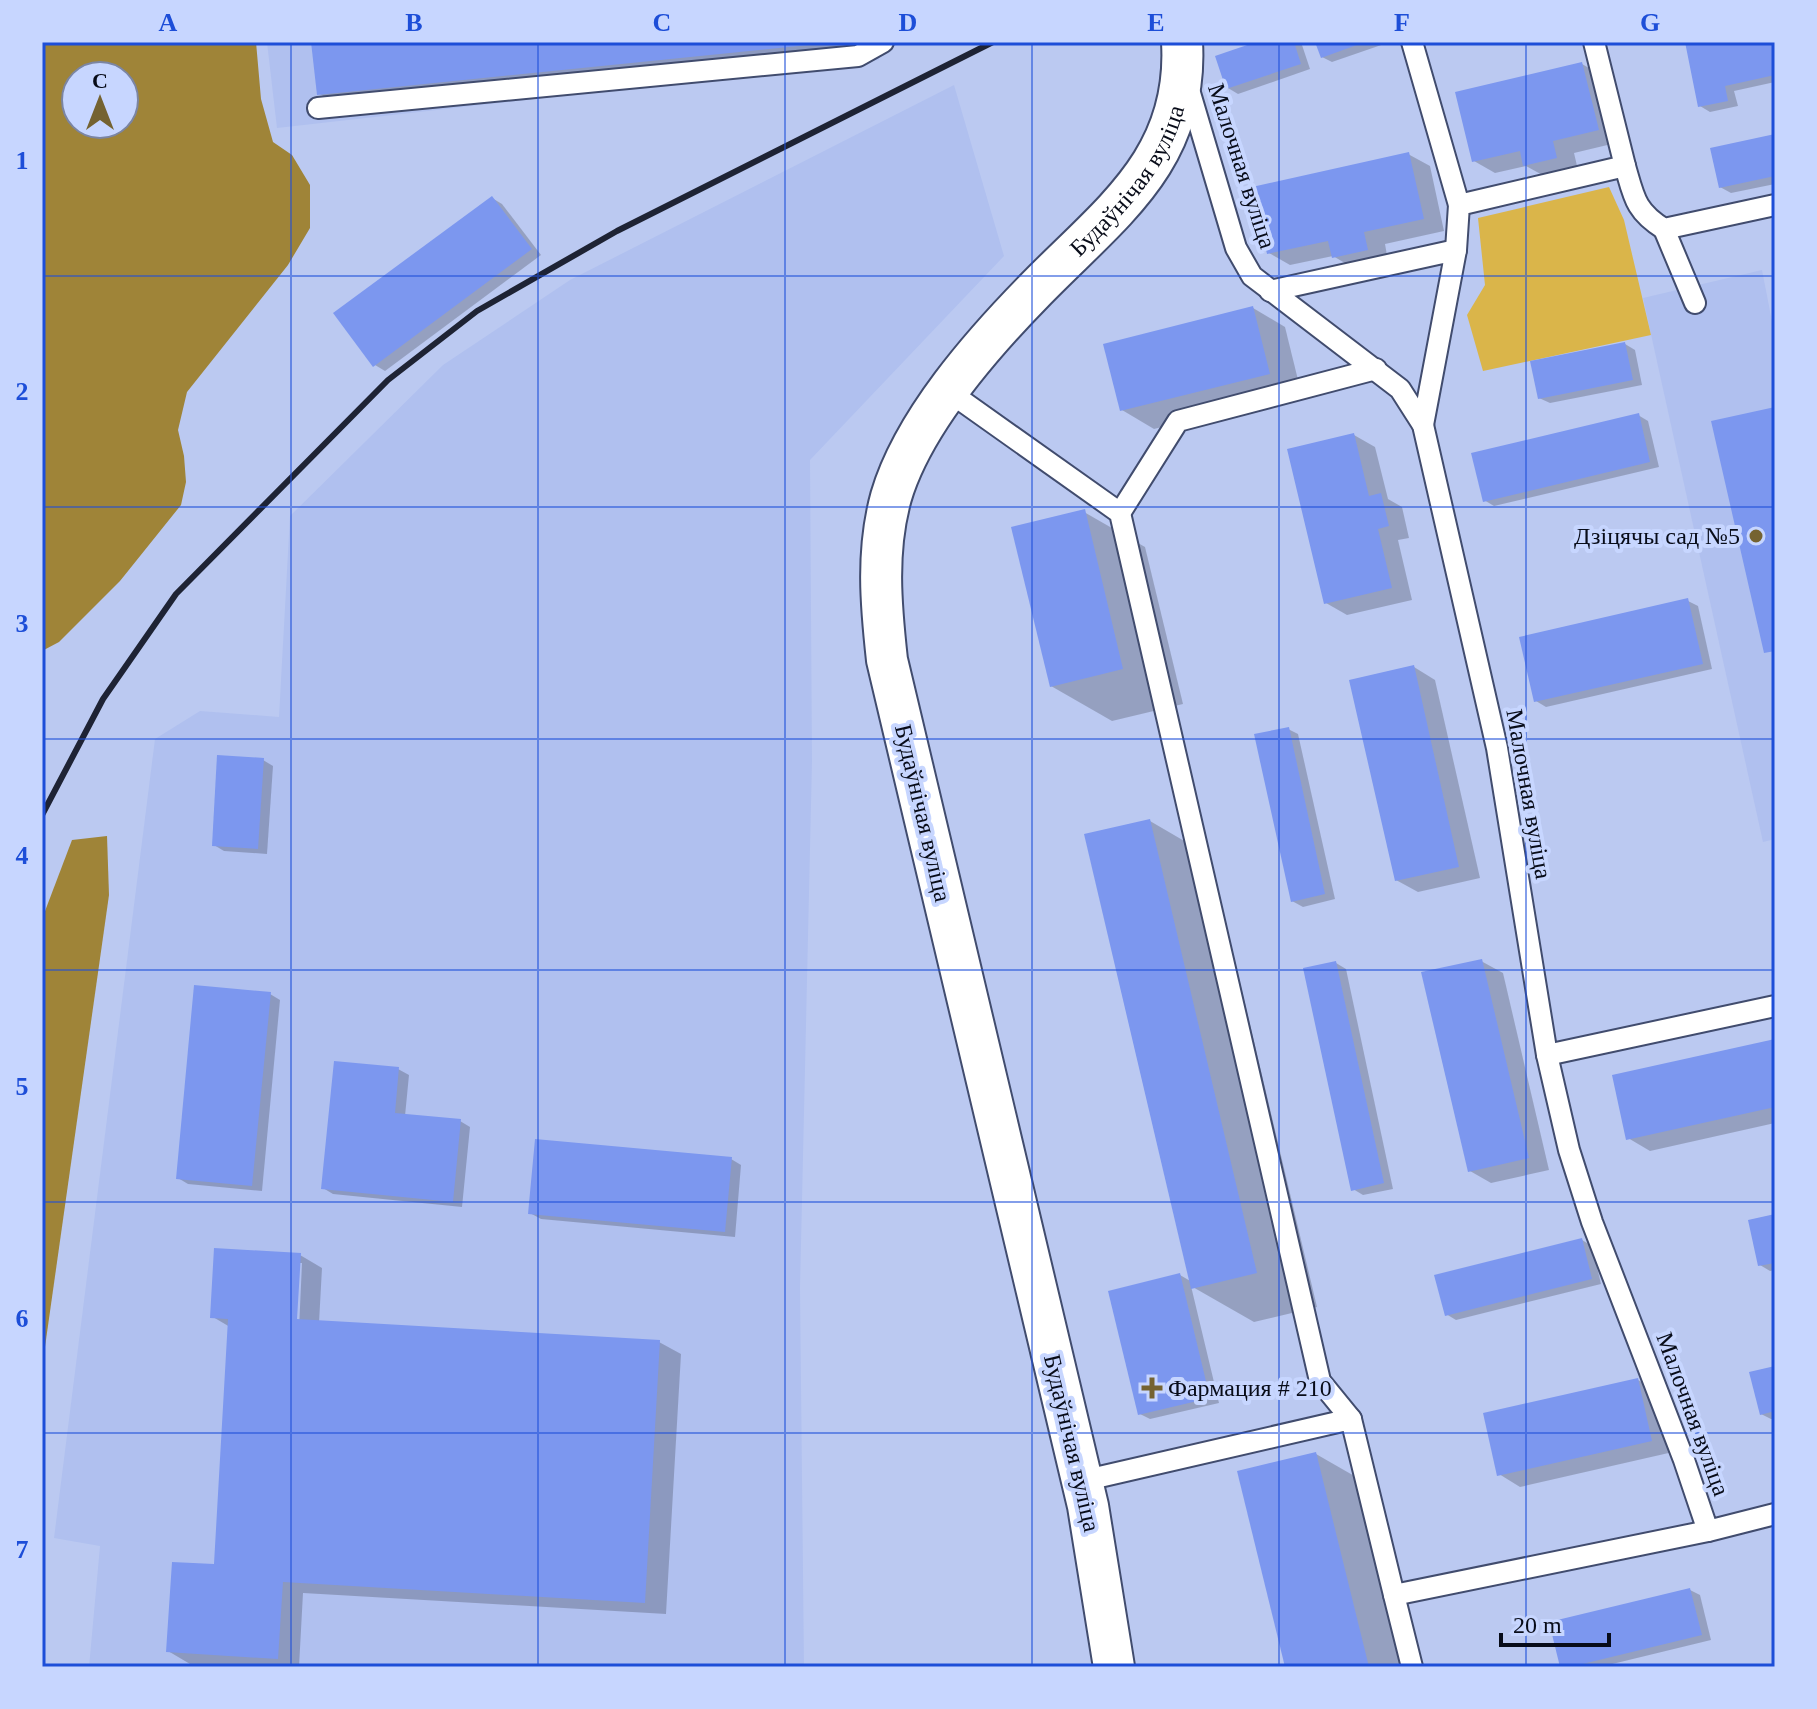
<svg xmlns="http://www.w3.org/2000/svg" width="1817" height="1709" font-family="Georgia,serif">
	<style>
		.built { fill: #b0c0ef }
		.green { fill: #dab54a }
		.forest { fill: #9f8438; fill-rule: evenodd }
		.shadow { fill: #0003; fill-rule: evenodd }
		.building { fill: #7c97ef }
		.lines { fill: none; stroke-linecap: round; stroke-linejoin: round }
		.lane-casing { stroke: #414c6e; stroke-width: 24 }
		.street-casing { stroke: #414c6e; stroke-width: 44 }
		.lane { stroke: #fff; stroke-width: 20 }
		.street { stroke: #fff; stroke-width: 40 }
		.rail { stroke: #1e2334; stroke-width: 6 }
		.grid { fill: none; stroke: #1d4ed8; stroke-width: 2; stroke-opacity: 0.55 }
		.poi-dot { fill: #756331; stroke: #c7d6ff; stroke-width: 3 }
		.labels { text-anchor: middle; stroke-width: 8; stroke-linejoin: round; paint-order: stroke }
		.street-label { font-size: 24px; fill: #080c19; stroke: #c7d6ff }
		.poi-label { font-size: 24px; fill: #080c19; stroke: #c7d6ff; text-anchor: end }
		.neatline { fill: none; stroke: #1d4ed8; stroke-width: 3 }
		.grid-label { font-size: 26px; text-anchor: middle; font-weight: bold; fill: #1d4ed8 }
	</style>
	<rect width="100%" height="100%" fill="#bbc9f1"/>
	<g class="built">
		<polygon points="267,42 876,42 879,60 277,128"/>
		<polygon points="954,85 1004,256 810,460 812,761 800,1288 804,1667 89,1667 100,1546 54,1538 155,739 200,711 279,717 290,516 443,365 570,280"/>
		<polygon points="1762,270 1775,337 1775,839 1763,842 1643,298"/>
	</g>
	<polygon class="green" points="1609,187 1624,220 1651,335 1483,371 1467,315 1485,285 1478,218"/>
	<g class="forest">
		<path d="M 43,42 L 256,42 L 261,99 L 273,142 L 292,155 L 310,185 L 310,228 L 288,265 L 187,392 L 178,430 L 184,456 L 186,482 L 181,505 L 120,581 L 59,642 L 42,651 ZM 76,76 L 124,76 L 124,124 L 76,124 Z"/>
		<polygon points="107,836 109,895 42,1368 42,919 72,840"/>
	</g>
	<g class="shadow">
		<polygon points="313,42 869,42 869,45 329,99 318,93"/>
		<polygon points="1262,42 1301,42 1310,69 1238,94 1228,88"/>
		<polygon points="1317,42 1390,42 1332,62 1322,57"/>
		<polygon points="1687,42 1775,42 1775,82 1734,91 1738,106 1710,112 1700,106"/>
		<polygon points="1582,64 1603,76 1620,142 1574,153 1578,170 1546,177 1526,166 1495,173 1474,161"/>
		<polygon points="1775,136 1775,184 1731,193 1720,187"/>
		<polygon points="1408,154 1430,166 1444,231 1385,244 1388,261 1355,269 1333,256 1290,265 1269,253"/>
		<polygon points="492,198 502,204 541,255 385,371 375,365"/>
		<polygon points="1253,308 1285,327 1301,392 1154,429 1122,410"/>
		<polygon points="1625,344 1635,350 1642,385 1550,403 1539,398"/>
		<polygon points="1638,415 1648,421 1659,467 1494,506 1484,500"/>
		<polygon points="1354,435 1375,447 1388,499 1402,507 1409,538 1398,540 1412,600 1347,615 1326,603"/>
		<polygon points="1084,512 1145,547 1183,704 1112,721 1051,686"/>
		<polygon points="1688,601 1698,606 1712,669 1546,707 1536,701"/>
		<polygon points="1414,667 1435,680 1480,878 1418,892 1396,880"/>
		<polygon points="1288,729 1298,734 1335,899 1303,907 1292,901"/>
		<polygon points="263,760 273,766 267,854 224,851 214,845"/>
		<polygon points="1150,821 1210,856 1317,1307 1254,1322 1191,1286 1219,1403 1150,1419 1140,1414 1180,1275 1192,1282"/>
		<polygon points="1481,961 1503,973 1549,1170 1491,1183 1470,1171"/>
		<polygon points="1336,963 1346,969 1393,1189 1363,1195 1353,1189"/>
		<polygon points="270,994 280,1000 262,1191 188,1184 178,1178"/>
		<polygon points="1775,1041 1775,1123 1650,1151 1628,1138"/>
		<polygon points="398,1069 409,1075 405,1116 460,1121 470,1127 462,1207 333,1194 323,1188"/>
		<polygon points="731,1159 741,1165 735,1237 541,1219 530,1213"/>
		<polygon points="1775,1216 1775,1270 1770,1271 1760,1265"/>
		<polygon points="1582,1240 1592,1246 1601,1284 1456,1320 1446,1314"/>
		<path d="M 300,1255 L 322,1268 L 319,1323 L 659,1342 L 681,1354 L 666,1614 L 303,1593 L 299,1667 L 190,1664 L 168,1651 L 216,1566 L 230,1327 L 213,1317 ZM 298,1263 L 302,1263 L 299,1329 L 295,1329 Z"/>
		<polygon points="1775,1368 1775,1419 1771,1419 1761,1414"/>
		<polygon points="1638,1380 1659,1392 1673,1452 1520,1487 1499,1474"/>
		<polygon points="1316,1454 1377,1489 1420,1667 1287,1667"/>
		<polygon points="1690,1590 1700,1595 1711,1640 1600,1667 1562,1667"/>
	</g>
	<g class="building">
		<polygon points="311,42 818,42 818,44 317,95"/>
		<polygon points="1256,42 1294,42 1301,64 1226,89 1215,56"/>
		<polygon points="1315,42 1365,42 1321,58"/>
		<polygon points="1685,42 1774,42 1775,75 1725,86 1728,101 1698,107"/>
		<polygon points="1582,62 1599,130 1553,141 1557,158 1523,166 1520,151 1472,162 1455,92"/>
		<polygon points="1775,134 1775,176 1719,188 1710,148"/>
		<polygon points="1409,152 1424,219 1364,232 1368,250 1332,258 1328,241 1267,254 1252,187"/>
		<polygon points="492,196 532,249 373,367 333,313"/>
		<polygon points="1253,306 1270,374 1120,411 1103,344"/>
		<polygon points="1625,342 1633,380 1538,399 1530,361"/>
		<polygon points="1775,407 1775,651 1764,653 1711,421"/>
		<polygon points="1639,413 1650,462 1483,502 1471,453"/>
		<polygon points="1354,433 1369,496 1381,493 1389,526 1378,529 1392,588 1324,604 1287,449"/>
		<polygon points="1085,509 1123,669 1050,687 1011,527"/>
		<polygon points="1688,598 1703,664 1534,702 1519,637"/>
		<polygon points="1414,665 1459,867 1395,881 1349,680"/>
		<polygon points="1289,727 1325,894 1291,902 1254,734"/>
		<polygon points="217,755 264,758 258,849 212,846"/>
		<polygon points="1150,819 1257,1273 1191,1289 1084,834"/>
		<polygon points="1482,959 1529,1158 1468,1172 1421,972"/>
		<polygon points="1336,961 1384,1183 1351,1191 1303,968"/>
		<polygon points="194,985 271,992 252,1186 176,1179"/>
		<polygon points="1775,1039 1775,1107 1626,1140 1612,1075"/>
		<polygon points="334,1061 399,1067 395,1113 461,1119 453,1202 321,1189"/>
		<polygon points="535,1139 732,1157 725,1232 528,1214"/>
		<polygon points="1775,1214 1775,1263 1758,1266 1748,1220"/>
		<polygon points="1582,1238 1592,1279 1445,1316 1434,1275"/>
		<polygon points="214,1248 301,1253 297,1319 660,1340 645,1603 283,1582 278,1659 166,1652 172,1562 214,1564 228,1319 210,1318"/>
		<polygon points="1180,1273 1210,1398 1138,1415 1108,1291"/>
		<polygon points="1775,1366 1775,1411 1760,1415 1749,1372"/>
		<polygon points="1638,1378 1652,1441 1497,1476 1483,1413"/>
		<polygon points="1316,1452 1369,1667 1285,1667 1237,1471"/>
		<polygon points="1690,1588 1702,1635 1570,1667 1560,1667 1549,1622"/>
	</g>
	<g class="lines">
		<defs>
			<g id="lane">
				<polyline points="1412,42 1459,205"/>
				<polyline points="1187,83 1236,248 1252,276 1400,389 1423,425 1497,748 1547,1055 1569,1150 1592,1222 1684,1460 1708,1531 1775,1514"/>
				<polyline points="318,108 858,56 883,42"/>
				<path d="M 1625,166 C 1634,197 1635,211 1664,229 L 1775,205"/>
				<polyline points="1664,229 1695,303"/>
				<polyline points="1456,250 1459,205 1625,166 1594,42"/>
				<polyline points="1270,291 1456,250 1423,425"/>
				<polyline points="948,391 1120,513 1320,1381 1351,1419"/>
				<polyline points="1120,513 1178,421 1376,369"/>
				<polyline points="1547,1055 1775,1006"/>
				<polyline points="1082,1481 1351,1419 1394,1595"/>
				<polyline points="1412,1667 1394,1595 1708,1531"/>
			</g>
			<g id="street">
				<path id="s1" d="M 1114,1667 L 1088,1506 L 887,660 C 881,606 876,551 891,497 C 913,422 982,344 1036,289 C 1110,213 1189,160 1182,42"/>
			</g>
		</defs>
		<use href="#lane" class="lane-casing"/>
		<use href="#street" class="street-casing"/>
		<use href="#lane" class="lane"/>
		<use href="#street" class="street"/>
		<polyline class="rail" points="42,815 103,699 176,594 388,380 477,311 617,231 993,42"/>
	</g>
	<path class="grid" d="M 291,42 L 291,1667M 538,42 L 538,1667M 785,42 L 785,1667M 1032,42 L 1032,1667M 1279,42 L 1279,1667M 1526,42 L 1526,1667M 42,276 L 1775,276M 42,507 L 1775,507M 42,739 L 1775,739M 42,970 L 1775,970M 42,1202 L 1775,1202M 42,1433 L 1775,1433"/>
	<g class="poi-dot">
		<circle cx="1756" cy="536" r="8"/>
		<path d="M1148 1376h8v8h8v8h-8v8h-8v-8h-8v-8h8z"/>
	</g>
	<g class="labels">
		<g class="street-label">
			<text transform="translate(1242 166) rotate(72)" y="8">Малочная вуліца</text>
			<text dy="8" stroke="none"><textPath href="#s1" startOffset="1596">Будаўнічая вуліца</textPath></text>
			<text transform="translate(1529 794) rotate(80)" y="8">Малочная вуліца</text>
			<text transform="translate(923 813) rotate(77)" y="8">Будаўнічая вуліца</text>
			<text transform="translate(1693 1414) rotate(70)" y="8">Малочная вуліца</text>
			<text transform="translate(1072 1443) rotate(77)" y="8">Будаўнічая вуліца</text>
		</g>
		<g class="poi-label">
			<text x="1740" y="544">Дзіцячы сад №5</text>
			<text x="1168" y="1396" text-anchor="start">Фармация # 210</text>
		</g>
	</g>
	<rect width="1817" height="1709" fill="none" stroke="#c7d6ff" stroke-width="88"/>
	<g transform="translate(100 100)"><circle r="38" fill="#c7d6ff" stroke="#7b85a3" stroke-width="2"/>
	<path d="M0-6L14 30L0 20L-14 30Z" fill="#756331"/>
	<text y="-12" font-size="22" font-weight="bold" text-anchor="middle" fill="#080c19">С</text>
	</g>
	<path d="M1501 1633v12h108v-12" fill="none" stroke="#080c19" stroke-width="4"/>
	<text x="1513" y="1633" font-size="24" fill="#080c19" stroke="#c7d6ff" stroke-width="6" paint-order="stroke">20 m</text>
	<rect x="44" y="44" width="1729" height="1621" class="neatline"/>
	<g class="grid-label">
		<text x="168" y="31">A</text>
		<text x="414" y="31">B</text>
		<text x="662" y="31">C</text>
		<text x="908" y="31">D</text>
		<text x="1156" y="31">E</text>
		<text x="1402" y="31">F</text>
		<text x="1650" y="31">G</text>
		<text x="22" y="169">1</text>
		<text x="22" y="400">2</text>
		<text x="22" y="632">3</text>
		<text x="22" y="864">4</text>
		<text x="22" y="1095">5</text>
		<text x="22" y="1327">6</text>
		<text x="22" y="1558">7</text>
	</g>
</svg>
